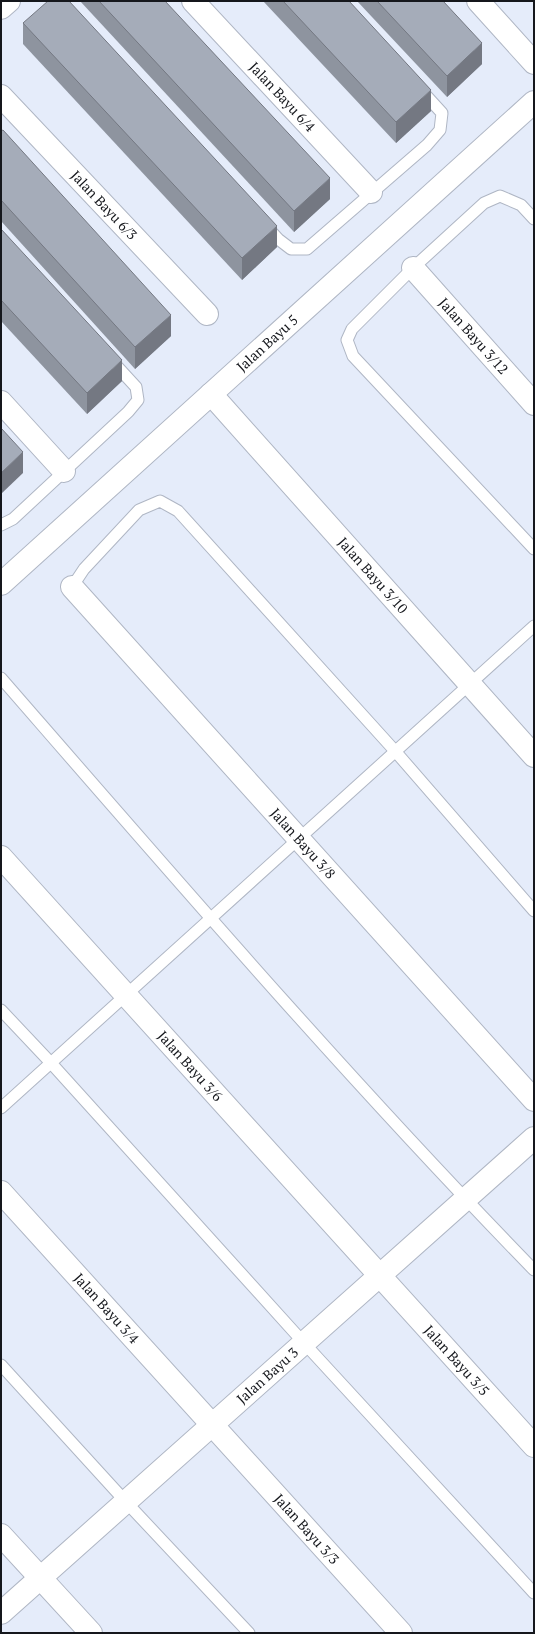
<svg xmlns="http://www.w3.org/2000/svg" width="535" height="1634" font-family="'PT Serif',serif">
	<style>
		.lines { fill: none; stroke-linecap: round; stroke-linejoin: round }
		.service-casing { stroke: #afb6c4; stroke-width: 13 }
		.minor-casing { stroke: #afb6c4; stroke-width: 24 }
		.service { stroke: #fff; stroke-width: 11 }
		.minor { stroke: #fff; stroke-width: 22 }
		.wall { fill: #8e949f }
		.shaded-wall { fill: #747882 }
		.building { fill: #a5acb9; stroke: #747882 }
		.labels { text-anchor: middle; stroke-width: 4; stroke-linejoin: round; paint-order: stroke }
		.street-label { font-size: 14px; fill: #15171c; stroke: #fff }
	</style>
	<rect width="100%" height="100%" fill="#e5ecfa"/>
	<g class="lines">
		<defs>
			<g id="service">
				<polyline points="534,219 521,205 500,196 484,203 413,268 352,329 347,340 353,356 534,549"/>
				<polyline points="267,227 278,239 291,249 307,249 427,145 440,130 442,113 421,90"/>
				<polyline points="1,525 13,519 128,412 138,400 136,387 113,362"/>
				<polyline points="72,587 84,569 139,510 160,501 178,511 395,751 534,911"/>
				<path d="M 1,678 C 175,878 349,1080 534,1270"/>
				<polyline points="1,1010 51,1063 304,1343 534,1593"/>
				<polyline points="1,1108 534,626"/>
				<polyline points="1,1365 126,1502 249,1633"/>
			</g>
			<g id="minor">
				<path id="s1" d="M 193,1 L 371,192"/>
				<polyline points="478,1 534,63"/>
				<polyline points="1,8 9,1"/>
				<path id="s2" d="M 1,96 L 207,314"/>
				<path id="s3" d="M 413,268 L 534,404"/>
				<path id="s4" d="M 211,394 L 534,756"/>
				<polyline points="1,402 64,471"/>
				<path id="s5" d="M 1,584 L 534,102"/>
				<path id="s6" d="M 72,587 L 534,1100"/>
				<path id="s7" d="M 1,857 L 534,1446"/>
				<path id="s8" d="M 1,1192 L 401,1633"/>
				<polyline points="1,1535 91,1633"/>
				<path id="s9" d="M 1,1613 L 534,1138"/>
			</g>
		</defs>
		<use href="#service" class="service-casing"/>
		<use href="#minor" class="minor-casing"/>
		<use href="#service" class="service"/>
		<use href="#minor" class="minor"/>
	</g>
	<g class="wall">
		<polygon points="80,1 165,1 330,199 294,232"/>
		<polygon points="263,1 349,1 431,111 396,143"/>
		<polygon points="357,1 443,1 482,64 447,97"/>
		<polygon points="23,23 277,247 242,280 23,44"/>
		<polygon points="1,131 171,336 135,369 1,221"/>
		<polygon points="1,229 122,381 87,414 1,321"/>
	</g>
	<g class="shaded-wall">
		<polygon points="482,43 482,64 447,97 447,76"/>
		<polygon points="431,90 431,111 396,143 396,122"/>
		<polygon points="330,178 330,199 294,232 294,211"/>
		<polygon points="277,226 277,247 242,280 242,258"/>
		<polygon points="171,315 171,336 135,369 135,347"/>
		<polygon points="122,360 122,381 87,414 87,393"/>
		<polygon points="23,452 23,473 1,494 1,473"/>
	</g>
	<g class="building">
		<polygon points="48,1 69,1 277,226 242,258 23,23"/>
		<polygon points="99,1 165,1 330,178 294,211"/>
		<polygon points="283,1 349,1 431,90 396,122"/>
		<polygon points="377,1 443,1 482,43 447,76"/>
		<polygon points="3,130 171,315 135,347 1,200 1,131"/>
		<polygon points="1,229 122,360 87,393 1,300"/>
		<polygon points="1,428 23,452 1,473"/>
	</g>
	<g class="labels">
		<g class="street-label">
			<text dy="5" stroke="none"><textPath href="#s1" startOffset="131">Jalan Bayu 6/4</textPath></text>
			<text dy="5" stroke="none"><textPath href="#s2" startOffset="150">Jalan Bayu 6/3</textPath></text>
			<text dy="5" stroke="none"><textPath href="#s3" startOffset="91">Jalan Bayu 3/12</textPath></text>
			<text dy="5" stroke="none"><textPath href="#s5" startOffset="359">Jalan Bayu 5</textPath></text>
			<text dy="5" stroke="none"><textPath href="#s4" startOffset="243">Jalan Bayu 3/10</textPath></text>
			<text dy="5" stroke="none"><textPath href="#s6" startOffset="345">Jalan Bayu 3/8</textPath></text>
			<text dy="5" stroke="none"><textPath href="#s7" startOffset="282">Jalan Bayu 3/6</textPath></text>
			<text dy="5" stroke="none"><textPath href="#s8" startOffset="157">Jalan Bayu 3/4</textPath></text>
			<text dy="5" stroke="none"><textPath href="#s7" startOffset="679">Jalan Bayu 3/5</textPath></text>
			<text dy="5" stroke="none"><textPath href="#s9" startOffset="357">Jalan Bayu 3</textPath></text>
			<text dy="5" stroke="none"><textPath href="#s8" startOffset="455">Jalan Bayu 3/3</textPath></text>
		</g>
	</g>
	<rect width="535" height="1634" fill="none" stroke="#15171c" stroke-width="4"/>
</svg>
